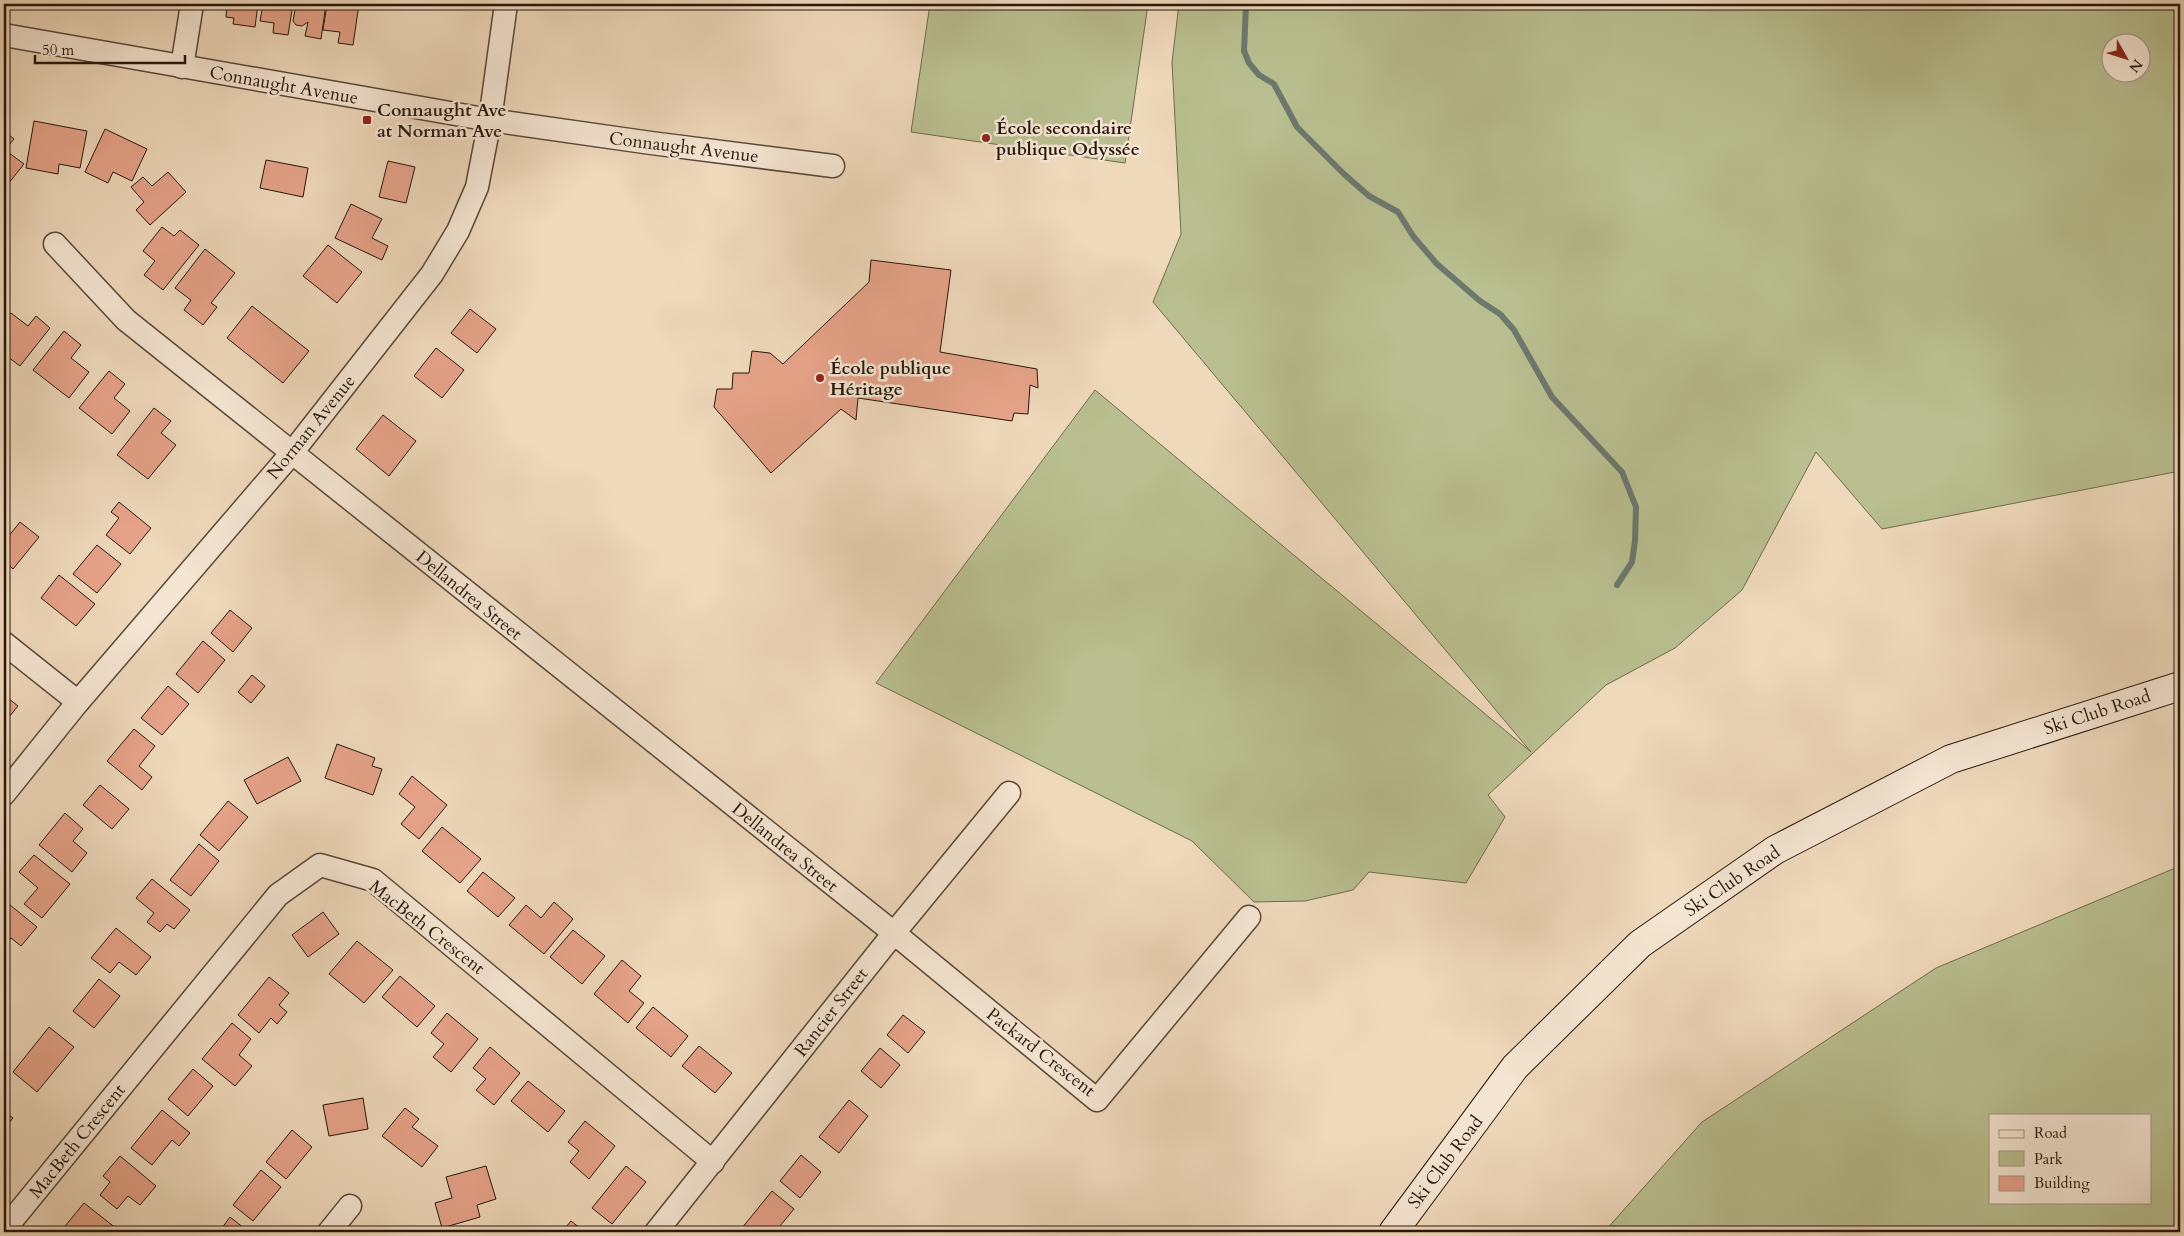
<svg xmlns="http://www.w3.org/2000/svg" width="2184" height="1236" font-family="Cardo,serif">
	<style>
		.green { fill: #b9bf90; stroke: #706b4e; fill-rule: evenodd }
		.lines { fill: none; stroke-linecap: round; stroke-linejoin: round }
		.stream { stroke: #6c796d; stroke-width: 6 }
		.building { fill: #e6a389; stroke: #26170c }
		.street-casing { stroke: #584838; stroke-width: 25 }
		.secondary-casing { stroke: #26170c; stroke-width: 30 }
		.street { stroke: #f5e6d3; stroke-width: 22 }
		.secondary { stroke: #f5e6d3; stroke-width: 28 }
		.poi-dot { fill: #8f2418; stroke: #f5e6d3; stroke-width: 2 }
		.labels { text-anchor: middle; stroke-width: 5; stroke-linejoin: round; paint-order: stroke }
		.street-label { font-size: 18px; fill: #26170c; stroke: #f5e6d3 }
		.poi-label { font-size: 18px; font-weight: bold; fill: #26170c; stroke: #f5e6d3; text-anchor: start }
	</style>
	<rect width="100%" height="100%" fill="#efd9bb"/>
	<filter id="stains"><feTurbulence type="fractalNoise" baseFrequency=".004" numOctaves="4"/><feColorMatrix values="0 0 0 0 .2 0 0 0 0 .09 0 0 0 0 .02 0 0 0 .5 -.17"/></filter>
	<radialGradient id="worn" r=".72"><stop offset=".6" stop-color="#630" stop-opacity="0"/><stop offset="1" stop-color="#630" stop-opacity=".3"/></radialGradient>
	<g class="green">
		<polygon points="930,4 1148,4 1125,163 911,132"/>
		<path d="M 1179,4 L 2180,4 L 2180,471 L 1882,529 L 1816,452 L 1742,590 L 1675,648 L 1606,685 L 1488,795 L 1505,817 L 1466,883 L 1369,872 L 1353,890 L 1305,901 L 1254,902 L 1192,841 L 876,683 L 1095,390 L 1531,752 L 1153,302 L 1181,234 L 1172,62 ZM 2142,42 L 2142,72 L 2112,72 L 2112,42 Z"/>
		<path d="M 2180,866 L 2180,1232 L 1604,1232 L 1702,1122 L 1936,968 ZM 1990,1115 L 2150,1115 L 2150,1202 L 1990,1202 Z"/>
	</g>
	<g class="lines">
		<polyline class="stream" points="1246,4 1244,51 1249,63 1259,75 1274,84 1297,127 1344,174 1369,196 1398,212 1413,236 1437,264 1480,301 1500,314 1514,330 1552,397 1622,472 1636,507 1635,541 1632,562 1617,585"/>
	</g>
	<g class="building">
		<polygon points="227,4 258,4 255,27 233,24 234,18 226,17"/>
		<polygon points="263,4 293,4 288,35 273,33 274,23 260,21"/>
		<polygon points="296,4 326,4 321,39 305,36 308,22 302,26 296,25 293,21"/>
		<polygon points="327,4 359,4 353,45 338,43 340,32 323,30"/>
		<polygon points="34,121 87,131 80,168 59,164 58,174 26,168"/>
		<polygon points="105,129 147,149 132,181 113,172 108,183 85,172"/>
		<polygon points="4,131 14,139 5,150 24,164 4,189"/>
		<polygon points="266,160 308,168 303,197 260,188"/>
		<polygon points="388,161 415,167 406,203 379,197"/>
		<polygon points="168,172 186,192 150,225 136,210 144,202 131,187 143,177 152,186"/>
		<polygon points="351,204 382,219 372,238 388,246 382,260 335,238"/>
		<polygon points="162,227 174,236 180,230 199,245 163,290 144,275 155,261 143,251"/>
		<polygon points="328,245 362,272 337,303 303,276"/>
		<polygon points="205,249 235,273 211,303 217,307 203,325 184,310 191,300 175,288"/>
		<polygon points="871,260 951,270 940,352 1037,369 1038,388 1030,385 1028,414 1014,413 1012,421 858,398 856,420 841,409 771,473 714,407 717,389 732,389 733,373 749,373 752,351 770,353 783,364 869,282"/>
		<polygon points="252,306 309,351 283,383 227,338"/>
		<polygon points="470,309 496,329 477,353 451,333"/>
		<polygon points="11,313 28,326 36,316 50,328 20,366 4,354 4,321"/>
		<polygon points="64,331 81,345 71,358 89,372 69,398 33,370"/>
		<polygon points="436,348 464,370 442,398 414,376"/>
		<polygon points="109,371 125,384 114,398 130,411 112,434 79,408"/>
		<polygon points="154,408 171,421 161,433 176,445 148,479 117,455"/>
		<polygon points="383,415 416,441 389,476 356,449"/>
		<polygon points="119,502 151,528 130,554 106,535 119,518 111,512"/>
		<polygon points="20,522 39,537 13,569 4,561 4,542"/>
		<polygon points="97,545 121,564 97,593 73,574"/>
		<polygon points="59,575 95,604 76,626 41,598"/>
		<polygon points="230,610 252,628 233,652 211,633"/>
		<polygon points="203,641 225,660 198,693 176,674"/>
		<polygon points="252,675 265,686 251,703 238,692"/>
		<polygon points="168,686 189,704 162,735 141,718"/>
		<polygon points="4,695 18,706 4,723"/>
		<polygon points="134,729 155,746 139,766 152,777 142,790 107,761"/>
		<polygon points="337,744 375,758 372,766 382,769 373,795 325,778"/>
		<polygon points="288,757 301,781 257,804 244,780"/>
		<polygon points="412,776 447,805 419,839 401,824 415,807 399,794"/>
		<polygon points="100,785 129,809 112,829 83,805"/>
		<polygon points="228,801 248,817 219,851 200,835"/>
		<polygon points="65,813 83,829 73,841 87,853 72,872 39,845"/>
		<polygon points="442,827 481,859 460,883 422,851"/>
		<polygon points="199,844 219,861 191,896 170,880"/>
		<polygon points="34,855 70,884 42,918 24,904 38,888 19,872"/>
		<polygon points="483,872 515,898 498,917 467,891"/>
		<polygon points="152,879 190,910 174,929 167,924 160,932 147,922 154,913 136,898"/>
		<polygon points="4,900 37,927 21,946 11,938 4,947"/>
		<polygon points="554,902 573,919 544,954 509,925 526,905 541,918"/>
		<polygon points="323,912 339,934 308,957 292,935"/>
		<polygon points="116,928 151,957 136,975 119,962 110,973 91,958"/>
		<polygon points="573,930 605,956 582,984 550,957"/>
		<polygon points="357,941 393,970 364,1003 329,974"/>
		<polygon points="622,960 641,976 629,991 644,1003 628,1023 594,994"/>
		<polygon points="400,976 435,1006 417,1027 382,997"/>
		<polygon points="269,977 289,993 279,1005 287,1012 277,1024 271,1018 259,1033 238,1015"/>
		<polygon points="99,979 120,996 94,1028 73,1011"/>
		<polygon points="653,1007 688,1036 671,1057 636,1028"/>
		<polygon points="447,1013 478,1039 451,1072 433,1057 444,1044 431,1033"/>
		<polygon points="903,1015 925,1032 908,1053 887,1035"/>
		<polygon points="232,1023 251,1039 239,1055 252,1066 235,1086 202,1059"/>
		<polygon points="49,1027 74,1047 37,1092 13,1072"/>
		<polygon points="699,1046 732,1073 715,1093 682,1066"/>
		<polygon points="490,1047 520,1073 494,1105 476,1090 486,1079 473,1068"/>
		<polygon points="880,1048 900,1065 881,1088 861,1071"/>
		<polygon points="193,1069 213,1086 188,1116 168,1099"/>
		<polygon points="528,1081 565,1111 548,1132 511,1101"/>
		<polygon points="363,1098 368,1129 329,1136 323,1105"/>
		<polygon points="849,1100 868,1116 839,1153 819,1137"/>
		<polygon points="405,1108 419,1119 412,1127 438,1146 422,1167 382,1136"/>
		<polygon points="162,1110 190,1133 179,1146 172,1140 152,1165 131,1148"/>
		<polygon points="4,1111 13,1118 4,1129"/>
		<polygon points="585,1121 615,1146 589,1179 570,1162 579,1151 568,1142"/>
		<polygon points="292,1130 312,1147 286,1179 266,1162"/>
		<polygon points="801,1155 821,1172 800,1198 780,1181"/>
		<polygon points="120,1156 156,1186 140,1205 128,1196 117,1209 100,1195 110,1182 103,1176"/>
		<polygon points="486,1166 496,1199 477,1205 480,1217 442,1228 435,1203 452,1198 446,1177"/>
		<polygon points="626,1166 646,1182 612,1224 592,1208"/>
		<polygon points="261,1170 281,1187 253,1221 233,1205"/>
		<polygon points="772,1191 794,1209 775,1232 747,1232 742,1228"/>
		<polygon points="84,1203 117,1229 114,1232 61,1231"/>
		<polygon points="230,1217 249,1232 219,1232"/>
		<polygon points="571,1221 585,1232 562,1232"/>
	</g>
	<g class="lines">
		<defs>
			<g id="street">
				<polyline points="4,35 490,120 651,143 833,166"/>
				<polyline points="182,67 192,4"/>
				<polyline points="55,244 126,320 894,933 1097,1100 1249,917"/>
				<polyline points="4,643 78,702"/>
				<polyline points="4,794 78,702 291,454 432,274 458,231 477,187 490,120 506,4"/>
				<polyline points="4,1230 278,895 320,865 373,880 713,1162"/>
				<polyline points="329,1232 350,1206"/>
				<polyline points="656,1232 894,933 1009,793"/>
			</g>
			<polyline id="secondary" points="1393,1232 1515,1067 1640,944 1775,850 1951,759 2180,686"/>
		</defs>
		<use href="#street" class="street-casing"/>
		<use href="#secondary" class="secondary-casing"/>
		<use href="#street" class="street"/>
		<use href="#secondary" class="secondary"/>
	</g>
	<g class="poi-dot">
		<rect x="362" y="115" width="10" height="10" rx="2.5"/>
		<circle cx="986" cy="138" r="5"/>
		<circle cx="820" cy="378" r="5"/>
	</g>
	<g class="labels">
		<g class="street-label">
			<text transform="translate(284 85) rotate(10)" y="6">Connaught Avenue</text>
			<text transform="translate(684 147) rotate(7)" y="6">Connaught Avenue</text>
			<text transform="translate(311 427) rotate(-51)" y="6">Norman Avenue</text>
			<text transform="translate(469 595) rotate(39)" y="6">Dellandrea Street</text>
			<text transform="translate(2097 712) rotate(-18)" y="6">Ski Club Road</text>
			<text transform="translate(785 847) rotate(39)" y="6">Dellandrea Street</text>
			<text transform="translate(1732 881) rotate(-34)" y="6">Ski Club Road</text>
			<text transform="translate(427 927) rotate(38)" y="6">MacBeth Crescent</text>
			<text transform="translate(831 1012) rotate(-52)" y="6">Rancier Street</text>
			<text transform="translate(1041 1052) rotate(38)" y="6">Packard Crescent</text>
			<text transform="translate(77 1141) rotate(-51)" y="6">MacBeth Crescent</text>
			<text transform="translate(1445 1162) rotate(-53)" y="6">Ski Club Road</text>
		</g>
		<g class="poi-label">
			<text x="377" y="116">Connaught Ave<tspan x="377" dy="21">at Norman Ave</tspan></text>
			<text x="996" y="134">École secondaire<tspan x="996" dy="21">publique Odyssée</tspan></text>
			<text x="830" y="374">École publique<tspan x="830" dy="21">Héritage</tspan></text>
		</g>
	</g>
	<rect width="2184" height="1236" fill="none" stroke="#efd9bb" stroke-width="20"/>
	<rect x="5" y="5" width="2174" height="1226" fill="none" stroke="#26170c" stroke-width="2.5"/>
	<rect x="10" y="10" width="2164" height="1216" fill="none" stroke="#26170c"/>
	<rect x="1989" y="1114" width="162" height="90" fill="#f5e6d3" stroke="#a29383"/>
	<rect x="1999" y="1130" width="25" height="8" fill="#f5e6d3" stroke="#a29383"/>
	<text x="2034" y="1138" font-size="15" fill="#26170c">Road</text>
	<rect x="1999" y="1151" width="25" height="15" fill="#b9bf90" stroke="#a29383"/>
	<text x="2034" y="1164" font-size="15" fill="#26170c">Park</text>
	<rect x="1999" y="1176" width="25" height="15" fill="#e6a389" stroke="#a29383"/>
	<text x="2034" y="1188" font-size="15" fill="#26170c">Building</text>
	<g transform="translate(2126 58) rotate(129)"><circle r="24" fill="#f5e6d3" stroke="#a29383"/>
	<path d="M0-4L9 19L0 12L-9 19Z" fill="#8f2418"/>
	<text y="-8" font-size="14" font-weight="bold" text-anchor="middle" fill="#26170c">N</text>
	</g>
	<path d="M35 55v8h150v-8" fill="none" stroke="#26170c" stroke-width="2.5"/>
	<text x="42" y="55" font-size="15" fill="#26170c" stroke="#f5e6d3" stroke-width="4" paint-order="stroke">50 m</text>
	<rect width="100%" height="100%" filter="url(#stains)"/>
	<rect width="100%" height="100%" fill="url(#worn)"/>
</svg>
